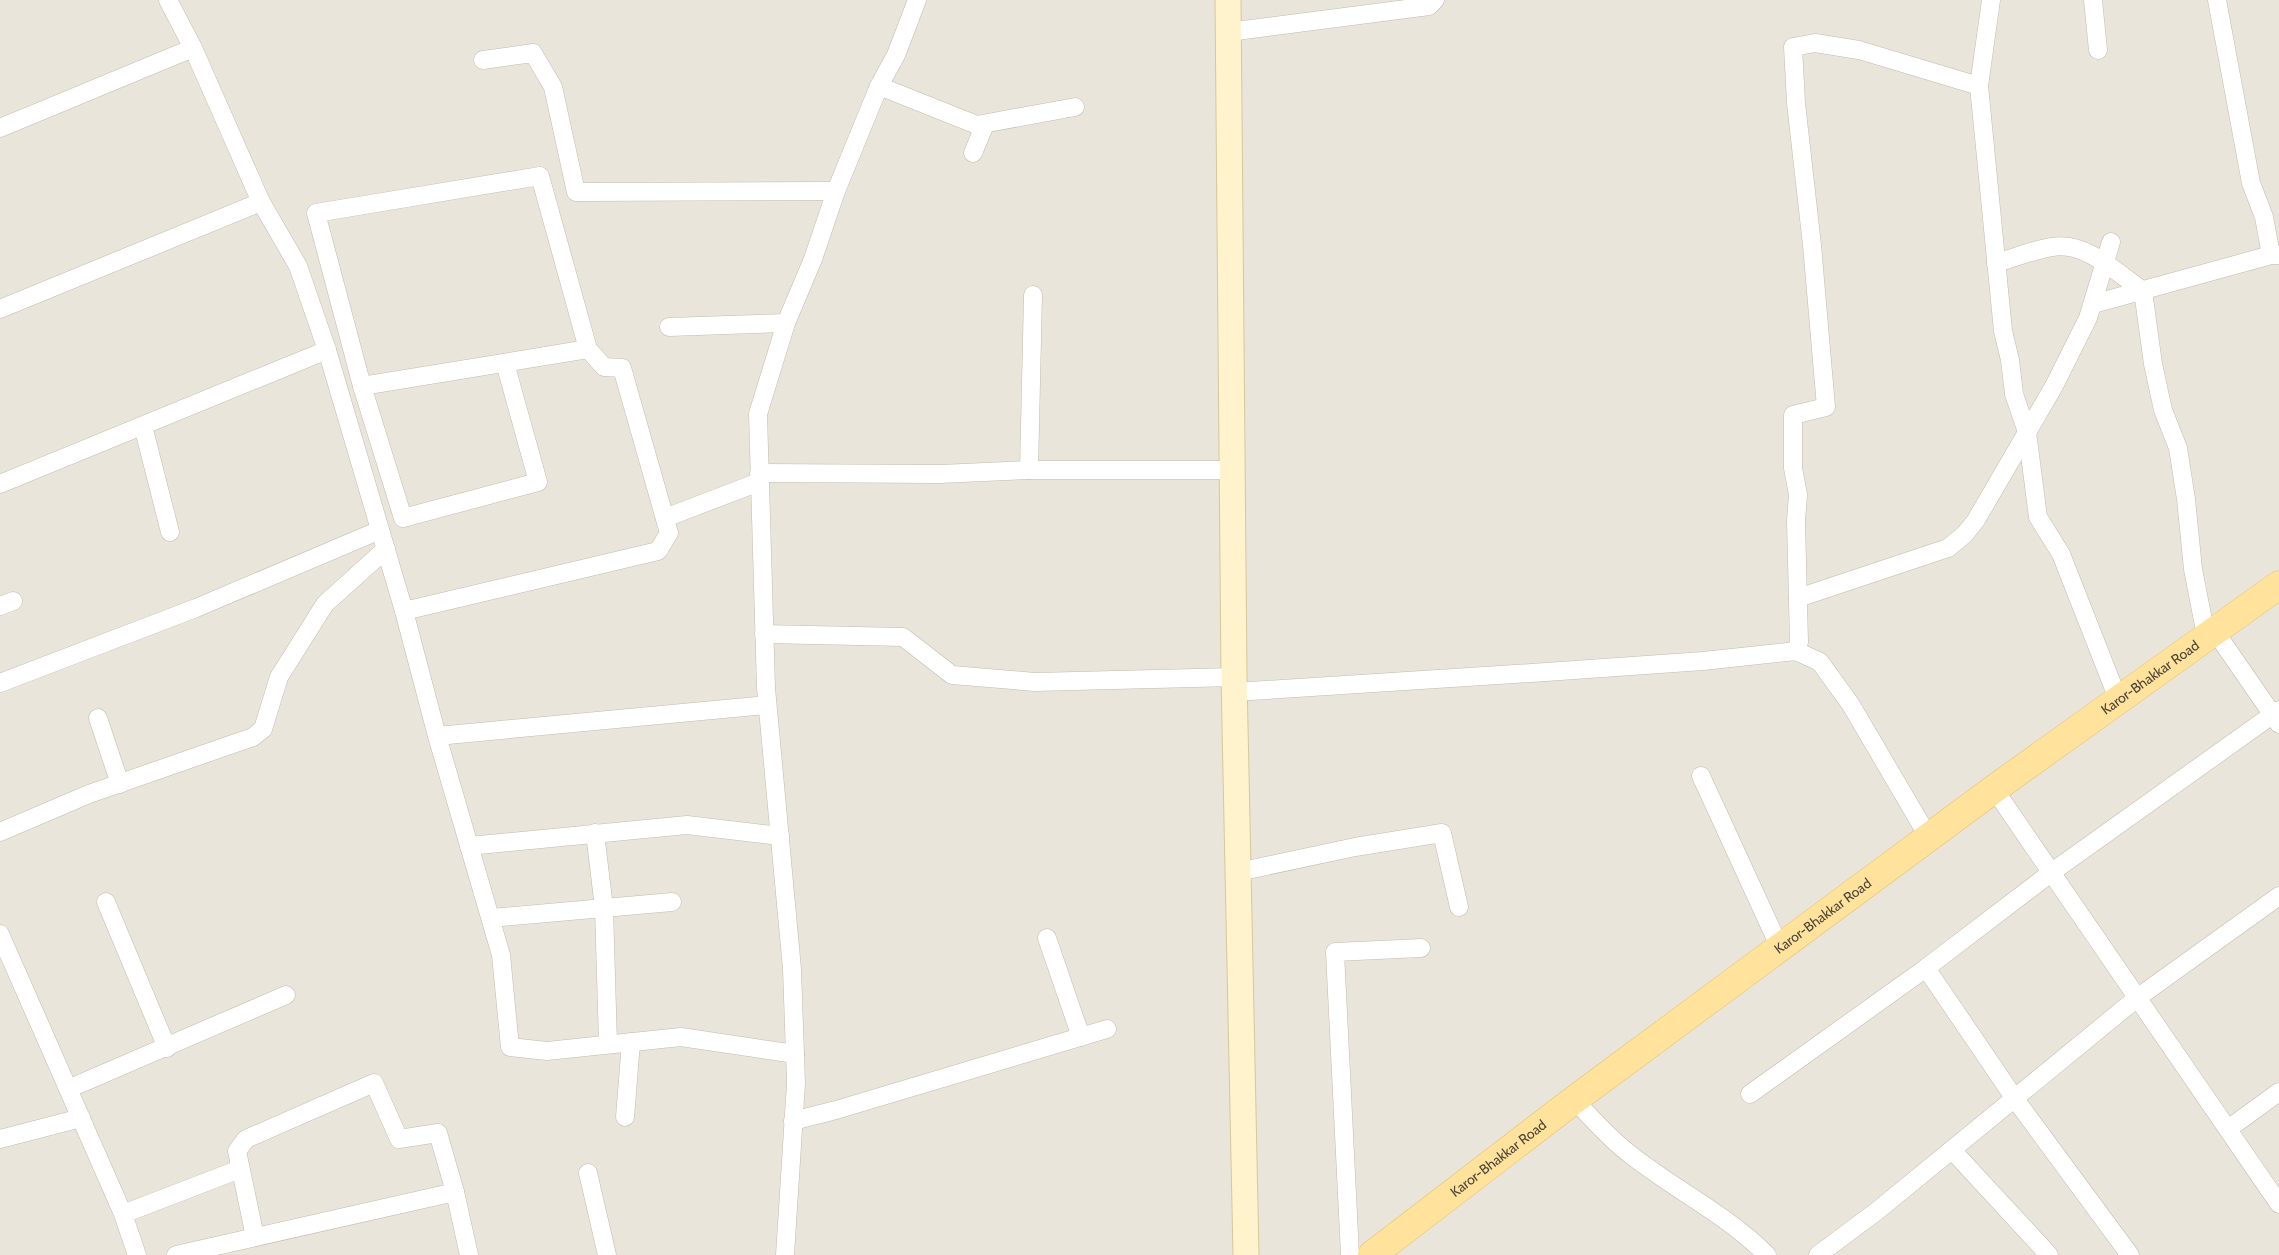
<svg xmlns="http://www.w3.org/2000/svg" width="2279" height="1255" font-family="Cabin,sans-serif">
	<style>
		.residential { fill: #eae5da }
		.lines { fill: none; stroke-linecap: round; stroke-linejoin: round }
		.minor-casing { stroke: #c2bbae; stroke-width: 19 }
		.secondary-casing { stroke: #d6c79b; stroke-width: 27 }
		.primary-casing { stroke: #e6c16a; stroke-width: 29 }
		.minor { stroke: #fff; stroke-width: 18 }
		.secondary { stroke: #fff3cd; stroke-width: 25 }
		.primary { stroke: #ffe39c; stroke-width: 28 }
		.labels { text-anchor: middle; stroke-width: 5; stroke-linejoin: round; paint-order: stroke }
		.street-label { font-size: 14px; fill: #4b4439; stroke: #fff }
	</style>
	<rect width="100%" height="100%" fill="#f6f3ec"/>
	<rect class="residential" x="0" y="0" width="2279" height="1255"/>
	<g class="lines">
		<defs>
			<g id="minor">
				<polyline points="168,0 193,48 261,202 298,266 327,350 404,611 437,736 501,955 510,1047 547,1051 681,1037 795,1054"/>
				<polyline points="1991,0 1979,86 2003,331 2010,360 2014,394 2027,432 2038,517 2061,554 2118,699"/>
				<polyline points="2093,0 2098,50"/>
				<polyline points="2217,0 2251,183 2264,217 2271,255"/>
				<polyline points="1228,32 1429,6 1435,0"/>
				<polyline points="483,60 533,53 553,87 576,192 836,191"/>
				<polyline points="879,86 977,125 1075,107"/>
				<polyline points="0,128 193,48"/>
				<polyline points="973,153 985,124"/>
				<path d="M 1996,263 C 2014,258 2033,250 2052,247 C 2086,241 2117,273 2143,291 L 2153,364 L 2163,410 L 2178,448 L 2186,499 L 2193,569 L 2206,636"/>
				<polyline points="2093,304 2271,255 2279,255"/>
				<polyline points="0,309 261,202"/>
				<polyline points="669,327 786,323"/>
				<polyline points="362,386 588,349"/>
				<polyline points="143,426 170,532"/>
				<polyline points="1029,470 1033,295"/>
				<polyline points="759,473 940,474 1029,470 1232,470"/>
				<polyline points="0,484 327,350"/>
				<polyline points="665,518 759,482"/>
				<polyline points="1798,598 1948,548 1965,534 1976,520 2054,386 2088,318 2111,242"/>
				<polyline points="0,606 13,601"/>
				<polyline points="404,611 658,551 669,533 622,368 604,367 588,349 540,176 316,213 362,386 403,518 538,482 505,363"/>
				<polyline points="2214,630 2279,724"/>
				<polyline points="764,634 903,637 952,675 1035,682 1234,677"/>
				<polyline points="1796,651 1799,642 1796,521 1798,495 1793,468 1793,415 1826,407 1812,245 1796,103 1793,47 1815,43 1859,50 1979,86"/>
				<polyline points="0,683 196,608 380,530"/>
				<polyline points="1235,692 1546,672 1703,661 1796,651 1820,662 1851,705 1929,838"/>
				<polyline points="98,718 120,784"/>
				<polyline points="437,736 767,705"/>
				<polyline points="1701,776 1780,948"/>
				<polyline points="1994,789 2279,1204"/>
				<polyline points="0,832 89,794 253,737 263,729 279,677 325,604 386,549"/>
				<polyline points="595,833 604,908 608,1044"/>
				<polyline points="469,846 687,825 780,836"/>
				<polyline points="1238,872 1355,847 1442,833 1459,907"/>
				<polyline points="106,902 167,1048"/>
				<polyline points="491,918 672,902"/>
				<polyline points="0,934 123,1214 137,1255"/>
				<polyline points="1047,938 1081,1037"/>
				<polyline points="1926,968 2015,1099 2130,1255"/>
				<polyline points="68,1089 286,995"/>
				<polyline points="1750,1094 1926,968 2052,872 2279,710"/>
				<path d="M 1574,1100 C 1591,1117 1607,1136 1626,1151 C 1671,1188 1725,1213 1767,1255"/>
				<polyline points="625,1117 631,1042"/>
				<polyline points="793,1121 836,1110 1107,1029"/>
				<polyline points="2228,1129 2279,1092"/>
				<polyline points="0,1139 81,1118"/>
				<polyline points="1952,1150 2049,1255"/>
				<polyline points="588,1173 607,1255"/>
				<polyline points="123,1214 240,1169"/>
				<polyline points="255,1237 237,1151 246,1139 374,1083 399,1139 438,1133 455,1192 469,1255"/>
				<polyline points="176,1255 455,1192"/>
				<polyline points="785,1255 796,1083 792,969 766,688 758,414 786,323 813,259 836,191 879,86 896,55 917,0"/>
				<polyline points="1350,1255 1335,952 1421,948"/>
				<polyline points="1818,1255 1877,1211 2137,998 2279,896"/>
			</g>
			<polyline id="secondary" points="1228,0 1234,677 1246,1255"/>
			<g id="primary">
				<path id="s1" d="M 1372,1255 L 1574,1100 L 1994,789 L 2279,585"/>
			</g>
		</defs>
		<use href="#minor" class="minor-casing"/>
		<use href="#secondary" class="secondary-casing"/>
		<use href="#primary" class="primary-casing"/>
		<use href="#minor" class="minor"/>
		<use href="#secondary" class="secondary"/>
		<use href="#primary" class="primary"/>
	</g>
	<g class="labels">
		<g class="street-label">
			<text dy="5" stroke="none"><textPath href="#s1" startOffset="969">Karor-Bhakkar Road</textPath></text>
			<text dy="5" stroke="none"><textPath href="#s1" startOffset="564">Karor-Bhakkar Road</textPath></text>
			<text dy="5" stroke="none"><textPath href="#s1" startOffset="159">Karor-Bhakkar Road</textPath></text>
		</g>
	</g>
</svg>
